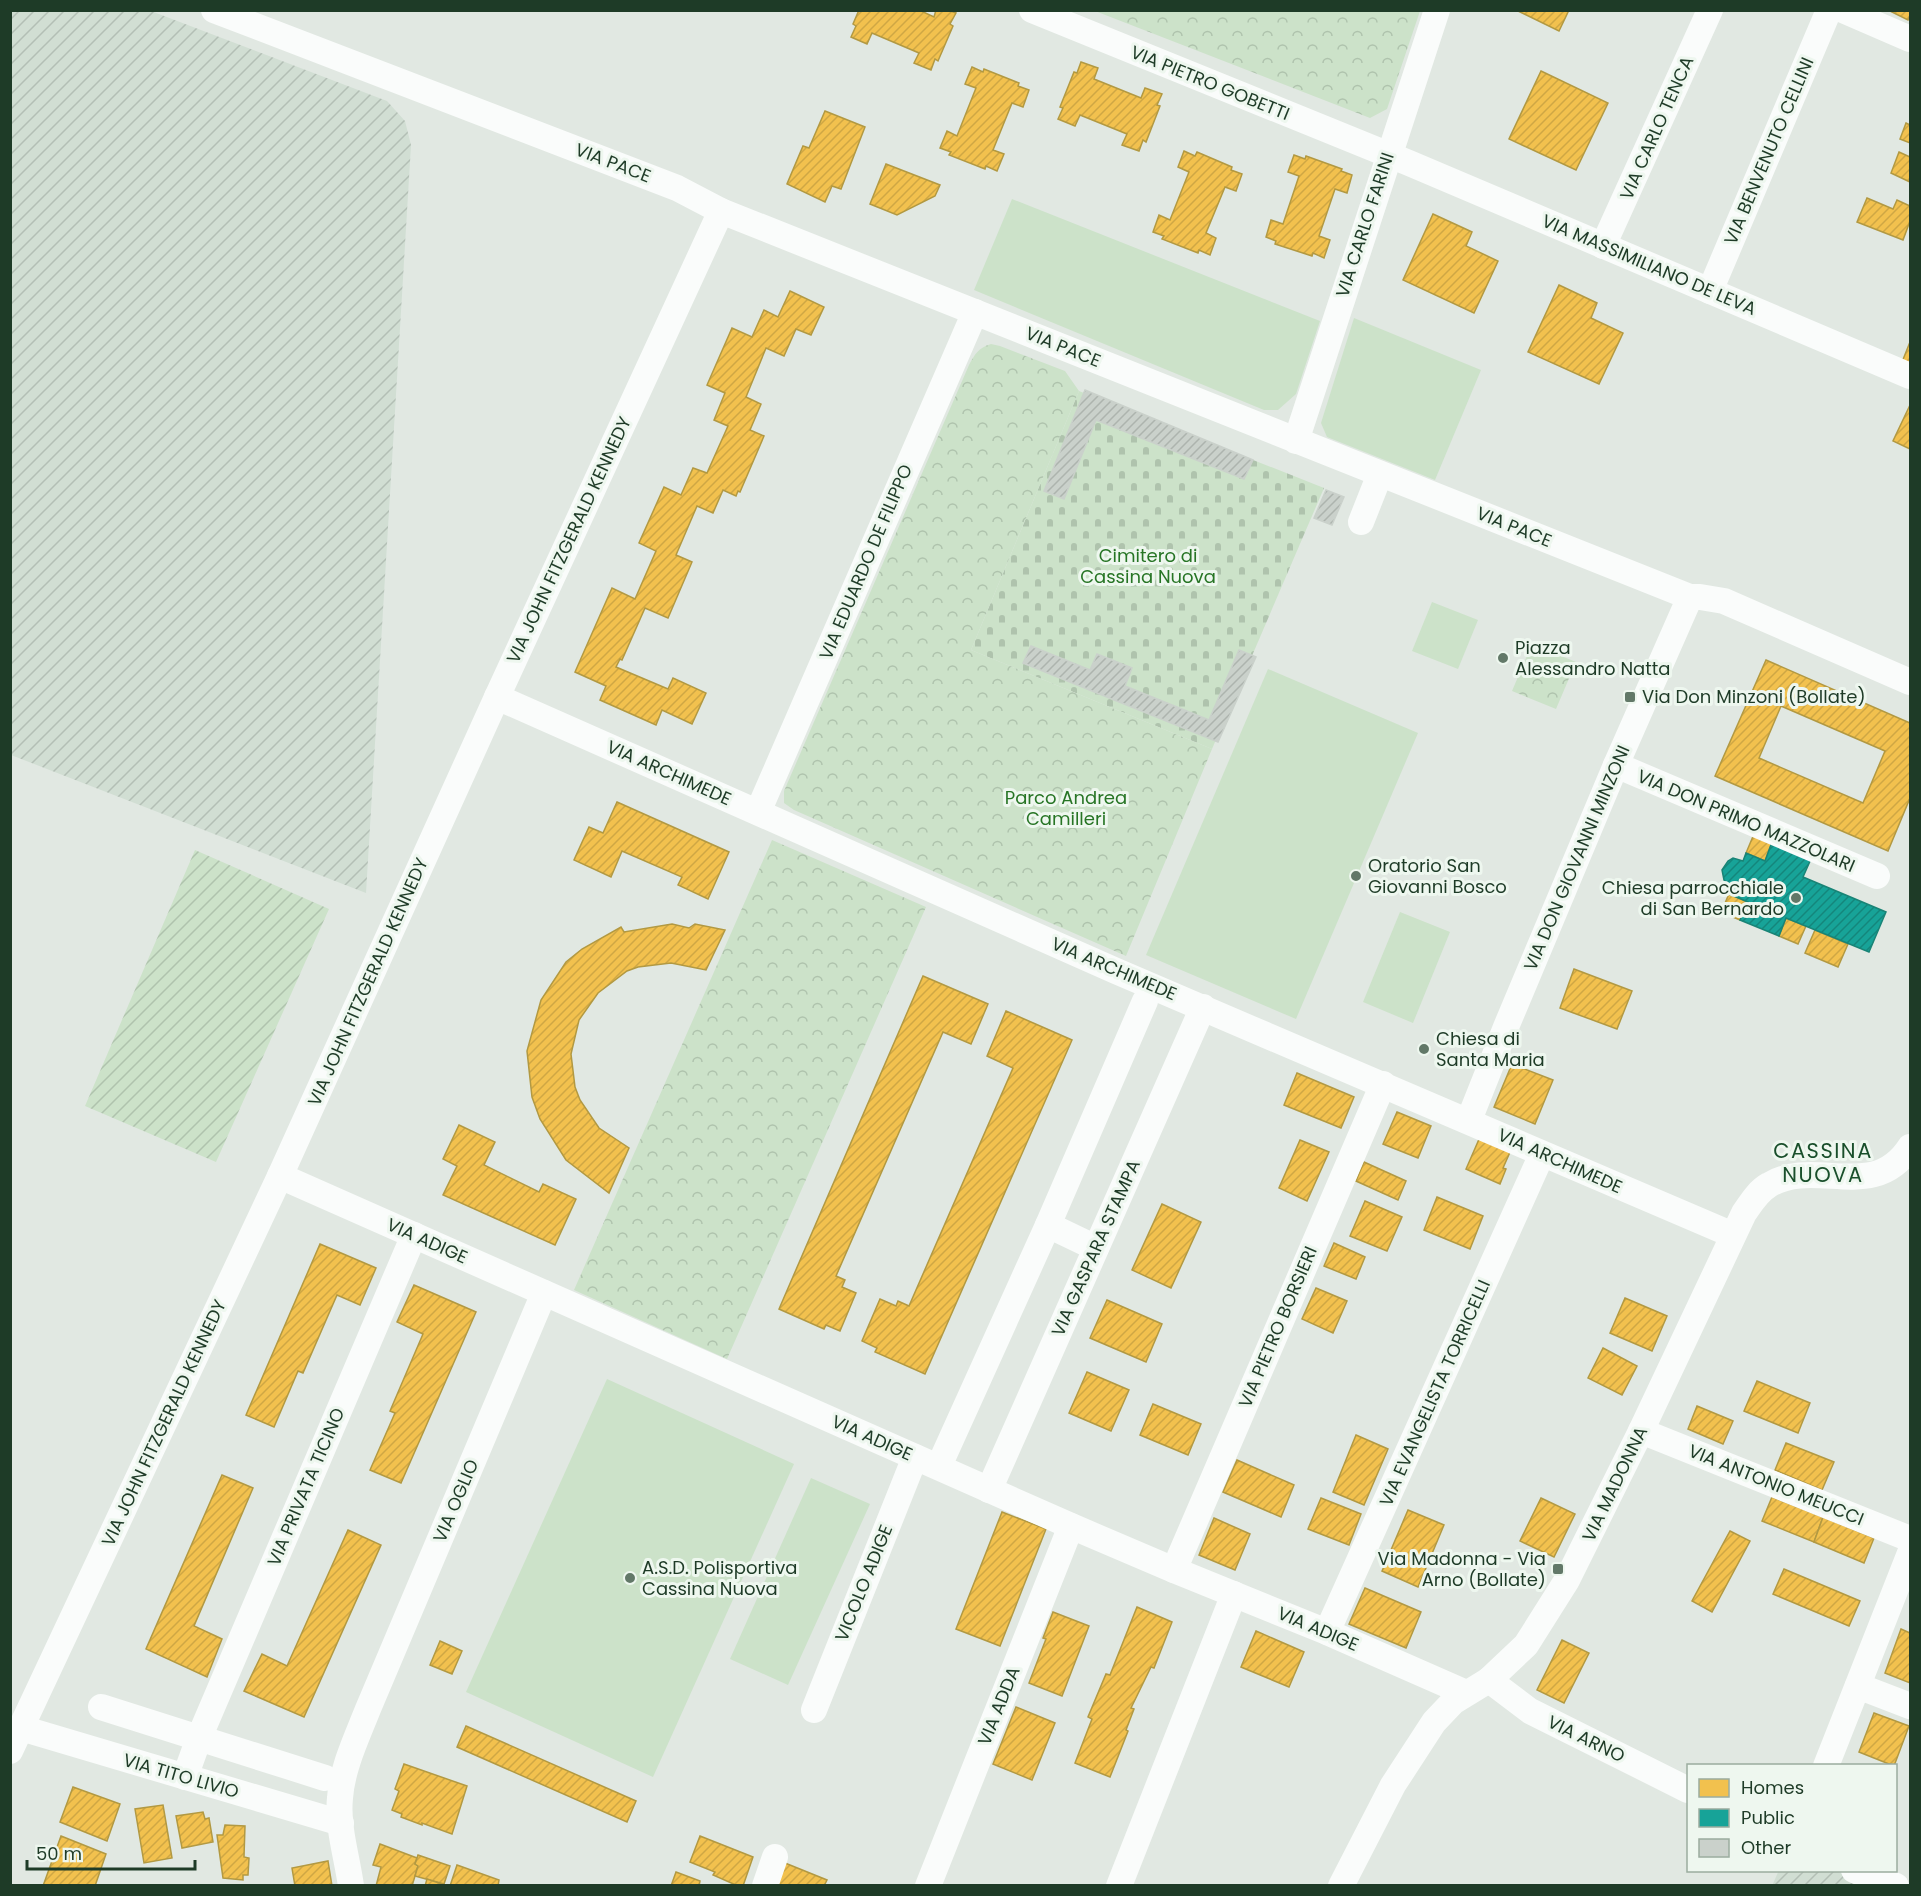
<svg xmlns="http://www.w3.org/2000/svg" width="1921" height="1896" font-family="Poppins,sans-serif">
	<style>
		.industrial { fill: url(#industrial-furrows) }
		.grass { fill: #cce2c9 }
		.cemetery { fill: url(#cemetery-stones) }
		.park { fill: url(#park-crowns) }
		.garden { fill: url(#garden-furrows) }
		.homes { fill: url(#homes-hatch); stroke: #b29942; stroke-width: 1.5; fill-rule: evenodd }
		.public { fill: url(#public-hatch); stroke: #198476; stroke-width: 1.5 }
		.building { fill: url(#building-hatch); stroke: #cad1cb; stroke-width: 1.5 }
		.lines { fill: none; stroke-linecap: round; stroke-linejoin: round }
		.minor { stroke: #fafcfb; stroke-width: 26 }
		.poi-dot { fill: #627868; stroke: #eef7ef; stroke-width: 2 }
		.labels { text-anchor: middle; stroke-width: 6; stroke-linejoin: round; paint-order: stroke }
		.street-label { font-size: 18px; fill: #1e3b27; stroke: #eef7ef }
		.park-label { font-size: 18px; fill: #277525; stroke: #eef7ef }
		.poi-label { font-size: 18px; fill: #1e3b27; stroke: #eef7ef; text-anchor: start }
		.quarter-label { font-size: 21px; letter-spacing: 1.5px; fill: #194f2b; stroke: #eef7ef }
	</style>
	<defs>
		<pattern id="industrial-furrows" width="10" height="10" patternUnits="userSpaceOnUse" patternTransform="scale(1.5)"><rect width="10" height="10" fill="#d1ded3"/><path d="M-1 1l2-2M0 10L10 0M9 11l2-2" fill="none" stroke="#b3bfb5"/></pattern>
		<pattern id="cemetery-stones" width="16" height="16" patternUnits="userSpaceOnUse" patternTransform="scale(1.5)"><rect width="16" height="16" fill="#cce2c9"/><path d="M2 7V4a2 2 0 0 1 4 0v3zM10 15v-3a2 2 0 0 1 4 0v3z" fill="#afc3ad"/></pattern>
		<pattern id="park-crowns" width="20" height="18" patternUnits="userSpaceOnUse" patternTransform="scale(1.5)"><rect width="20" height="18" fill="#cce2c9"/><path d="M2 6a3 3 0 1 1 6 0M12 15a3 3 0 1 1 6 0" fill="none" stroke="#afc3ad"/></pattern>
		<pattern id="garden-furrows" width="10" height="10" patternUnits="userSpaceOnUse" patternTransform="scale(1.5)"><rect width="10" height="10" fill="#cce2c9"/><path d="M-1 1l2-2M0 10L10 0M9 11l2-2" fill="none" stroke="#afc3ad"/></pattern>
		<pattern id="homes-hatch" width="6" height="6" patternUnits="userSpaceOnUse" patternTransform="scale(1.5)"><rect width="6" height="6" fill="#f2c14e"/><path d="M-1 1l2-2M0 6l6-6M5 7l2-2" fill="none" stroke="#cfa744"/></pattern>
		<pattern id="public-hatch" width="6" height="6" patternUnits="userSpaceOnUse" patternTransform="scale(1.5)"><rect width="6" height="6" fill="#17a398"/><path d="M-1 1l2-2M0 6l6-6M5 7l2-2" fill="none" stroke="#14867c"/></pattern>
		<pattern id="building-hatch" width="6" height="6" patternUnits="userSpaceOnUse" patternTransform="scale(1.5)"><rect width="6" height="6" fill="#cad1cb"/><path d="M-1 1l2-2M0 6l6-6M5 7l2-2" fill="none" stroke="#adb4ae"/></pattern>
	</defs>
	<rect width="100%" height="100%" fill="#e1e8e2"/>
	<g class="industrial">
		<polygon points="10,11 151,11 387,101 405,121 411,145 366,893 11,755"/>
		<polygon points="1779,1870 1836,1871 1873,1886 1772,1886"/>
	</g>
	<g class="grass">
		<polygon points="1012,199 1320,321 1296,394 1278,410 1264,410 974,290"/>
		<polygon points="1354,318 1481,370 1435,480 1327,437 1321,423"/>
		<polygon points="1432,602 1478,620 1458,669 1412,651"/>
		<polygon points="1268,669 1418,733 1296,1019 1146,955"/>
		<polygon points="1400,912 1450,932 1413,1023 1363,1002"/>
		<polygon points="607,1379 794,1464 653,1777 466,1692"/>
		<polygon points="811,1478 870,1504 788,1685 730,1659"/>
	</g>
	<polygon class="cemetery" points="1079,391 1324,488 1212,749 971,650"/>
	<g class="park">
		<polygon points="1095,11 1420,11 1387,109 1370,118"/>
		<path d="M 991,344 L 1000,346 L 1065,371 L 1079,391 L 971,650 L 1212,749 L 1126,956 L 794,810 L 784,803 L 784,791 L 969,365 C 975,354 978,348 991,344 Z"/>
		<polygon points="1532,644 1576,662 1556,709 1512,691"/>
		<polygon points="772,840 926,907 727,1359 574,1290"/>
	</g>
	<polygon class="garden" points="195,850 329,909 216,1162 85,1106"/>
	<g class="homes">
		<polygon points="859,10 919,10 934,17 936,10 948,10 956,13 950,24 953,26 938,61 935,59 931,70 914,63 919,53 872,33 867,44 851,37 856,26 853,24"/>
		<polygon points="1516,10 1569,10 1559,31"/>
		<polygon points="1888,10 1910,10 1910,15 1908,20"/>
		<polygon points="1081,62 1098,68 1094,79 1141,98 1145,88 1162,94 1157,105 1160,106 1146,142 1143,140 1139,151 1122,145 1127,134 1080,115 1075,126 1058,119 1063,108 1060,107 1074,72 1077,73"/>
		<polygon points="972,67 983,72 984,69 1019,83 1018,86 1029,90 1023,107 1012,103 993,150 1004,154 997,171 986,166 985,169 949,155 951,152 940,148 947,131 957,136 976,88 965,84"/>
		<polygon points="1541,71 1608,103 1576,170 1509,139"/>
		<polygon points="825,111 865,127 841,189 832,186 825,202 787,184 803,146 809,148"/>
		<polygon points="1906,123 1910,125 1910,143 1900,139"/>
		<polygon points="1184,151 1195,156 1197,152 1232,167 1231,170 1242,174 1236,191 1225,187 1206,233 1216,238 1210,255 1199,250 1198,253 1162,239 1164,236 1153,232 1159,215 1170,220 1189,172 1178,167"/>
		<polygon points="1899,152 1910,157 1910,182 1891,173"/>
		<polygon points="1294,155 1305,159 1306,156 1342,169 1341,171 1352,175 1347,193 1335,189 1319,236 1330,240 1324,258 1313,253 1312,256 1275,244 1276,241 1266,237 1271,220 1283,224 1299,176 1288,172"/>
		<polygon points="886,164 940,185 935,196 897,215 870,204"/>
		<polygon points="1867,198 1893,209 1897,200 1910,206 1910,221 1903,240 1857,222"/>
		<polygon points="1433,214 1472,232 1466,246 1498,261 1474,313 1403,280"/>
		<polygon points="1559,285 1597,303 1591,318 1623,333 1599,384 1528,352"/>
		<polygon points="790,291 824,307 811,335 796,329 784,356 766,348 746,397 761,404 750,430 764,436 740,492 738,491 736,496 723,490 713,513 697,506 676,555 692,562 668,618 645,608 622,660 620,659 616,667 668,689 673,678 706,693 692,724 662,710 656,725 600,700 606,686 575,672 612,588 635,599 656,551 639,543 664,487 681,495 693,468 707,473 728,426 714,420 725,393 707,385 732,328 752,337 764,310 778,317"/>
		<polygon points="1910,342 1910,365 1902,362"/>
		<polygon points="1910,405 1910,449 1893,441"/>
		<path d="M 1766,660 L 1910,723 L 1910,798 L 1888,851 L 1715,776 ZM 1781,706 L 1885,751 L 1863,803 L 1759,758 Z"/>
		<polygon points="617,802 729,852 708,899 678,885 682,877 622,851 611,877 574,860 589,827 603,833"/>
		<polygon points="1754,834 1772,842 1765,861 1746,853"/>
		<polygon points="1729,894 1748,902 1740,920 1721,912"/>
		<polygon points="1786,918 1806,926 1798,944 1779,936"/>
		<polygon points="672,924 689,928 695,924 725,930 706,970 671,963 638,967 627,971 598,993 579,1020 571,1054 575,1087 580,1100 599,1128 629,1148 609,1193 566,1160 540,1119 532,1097 527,1051 541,1000 566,962 582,949 621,927 624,932"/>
		<polygon points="1815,930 1848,944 1838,967 1805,953"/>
		<polygon points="1574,969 1632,991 1617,1029 1560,1008"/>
		<polygon points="923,976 988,1004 971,1044 943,1032 836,1276 845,1280 842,1287 856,1293 840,1331 826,1325 824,1329 779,1309"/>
		<polygon points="1006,1011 1072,1040 925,1374 875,1352 877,1348 862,1341 880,1299 896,1306 898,1301 909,1306 1013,1068 987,1056"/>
		<polygon points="1512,1064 1553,1080 1535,1124 1494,1107"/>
		<polygon points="1297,1073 1354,1097 1341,1128 1284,1105"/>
		<polygon points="1397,1112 1431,1126 1418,1158 1383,1144"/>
		<polygon points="459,1125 495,1142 484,1165 539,1192 543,1184 576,1199 555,1245 443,1195 457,1166 443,1159"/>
		<polygon points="1480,1137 1511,1150 1503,1168 1506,1169 1500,1184 1466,1169"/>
		<polygon points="1300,1140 1329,1152 1307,1201 1279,1188"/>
		<polygon points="1364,1162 1406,1181 1398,1200 1356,1181"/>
		<polygon points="1437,1197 1483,1216 1470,1249 1424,1230"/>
		<polygon points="1365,1201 1402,1217 1387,1251 1350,1236"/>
		<polygon points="1162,1204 1201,1222 1171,1288 1132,1270"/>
		<polygon points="1334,1243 1365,1257 1356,1279 1324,1266"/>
		<polygon points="320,1244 376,1268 360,1305 337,1295 303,1373 298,1371 274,1427 246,1415"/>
		<polygon points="414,1285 476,1312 401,1483 370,1470 395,1413 390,1411 423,1334 397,1322"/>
		<polygon points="1316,1288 1347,1301 1333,1333 1302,1319"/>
		<polygon points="1625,1298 1667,1316 1652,1351 1610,1333"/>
		<polygon points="1107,1300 1162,1324 1146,1362 1090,1338"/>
		<polygon points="1603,1348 1637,1366 1622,1395 1588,1378"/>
		<polygon points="1087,1372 1129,1390 1111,1431 1069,1413"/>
		<polygon points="1757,1381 1810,1403 1798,1433 1744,1411"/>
		<polygon points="1153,1404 1201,1424 1188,1455 1140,1435"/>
		<polygon points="1697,1406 1733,1421 1723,1444 1688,1429"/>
		<polygon points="1356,1435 1388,1449 1364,1505 1333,1492"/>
		<polygon points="1786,1443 1834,1462 1822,1490 1775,1470"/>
		<polygon points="1237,1460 1294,1485 1281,1517 1223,1492"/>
		<polygon points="222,1475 253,1488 194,1626 222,1639 207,1677 146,1649"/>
		<polygon points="1772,1497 1823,1517 1814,1542 1762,1521"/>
		<polygon points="1321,1498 1361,1514 1349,1545 1308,1529"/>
		<polygon points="1541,1498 1575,1514 1554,1557 1520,1541"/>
		<polygon points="1408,1510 1444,1525 1418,1587 1382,1571"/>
		<polygon points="1002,1512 1046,1529 1000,1646 956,1629"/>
		<polygon points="1823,1517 1874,1538 1864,1563 1814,1542"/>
		<polygon points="1214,1518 1250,1534 1235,1570 1199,1555"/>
		<polygon points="348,1530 381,1545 304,1717 244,1691 262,1654 287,1666"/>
		<polygon points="1730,1531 1750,1541 1712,1612 1692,1601"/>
		<polygon points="1784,1569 1860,1601 1849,1626 1773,1594"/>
		<polygon points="1365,1588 1421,1612 1406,1648 1349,1624"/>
		<polygon points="1137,1607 1172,1622 1154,1668 1151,1667 1131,1708 1134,1709 1126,1730 1128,1731 1110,1777 1075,1763 1092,1719 1088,1717 1106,1674 1110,1675"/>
		<polygon points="1053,1612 1089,1626 1062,1696 1029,1683 1046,1639 1043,1638"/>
		<polygon points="1901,1629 1910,1633 1910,1683 1885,1673"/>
		<polygon points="1256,1631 1304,1652 1289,1687 1241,1667"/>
		<polygon points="1562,1640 1589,1653 1564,1703 1537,1690"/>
		<polygon points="440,1641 462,1651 452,1674 430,1665"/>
		<polygon points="1016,1707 1055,1723 1032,1780 993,1764"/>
		<polygon points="1874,1713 1909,1726 1894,1766 1859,1752"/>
		<polygon points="466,1726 636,1801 627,1822 457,1747"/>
		<polygon points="404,1764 467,1786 452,1834 422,1823 422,1825 401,1817 402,1814 392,1810 399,1791 395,1789"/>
		<polygon points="73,1787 120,1804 107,1841 60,1822"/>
		<polygon points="163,1805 172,1858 144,1863 135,1809"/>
		<polygon points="203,1812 205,1819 209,1818 213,1842 182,1848 176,1816"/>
		<polygon points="225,1825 245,1826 244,1857 249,1858 248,1875 243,1875 243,1880 223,1878 217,1835 223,1835"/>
		<polygon points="61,1836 106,1854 95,1886 43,1886"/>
		<polygon points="700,1836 753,1857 743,1886 738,1886 713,1875 715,1872 690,1862"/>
		<polygon points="380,1844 417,1858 415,1864 418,1866 412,1886 376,1886 381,1867 373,1865"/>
		<polygon points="418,1855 450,1866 444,1884 415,1876 418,1866 415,1864"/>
		<polygon points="328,1861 332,1886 295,1886 292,1868"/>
		<polygon points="785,1863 827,1880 824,1886 776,1886"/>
		<polygon points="457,1865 499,1880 498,1886 450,1886"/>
		<polygon points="676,1872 700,1881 699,1886 671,1886"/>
		<polygon points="427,1879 442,1884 442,1886 425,1886"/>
	</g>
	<polygon class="public" points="1772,842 1811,859 1803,877 1886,912 1869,952 1786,918 1779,936 1740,920 1748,902 1729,894 1732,886 1724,880 1722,870 1728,861 1733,858 1743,861 1746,853 1765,861"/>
	<g class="building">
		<polygon points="1085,390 1253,460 1244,479 1096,420 1064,499 1044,491"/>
		<polygon points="1326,490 1344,497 1332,525 1314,518"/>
		<polygon points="1031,646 1090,670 1097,654 1132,668 1125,686 1209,720 1239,650 1256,657 1218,742 1023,663"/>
	</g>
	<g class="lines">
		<g class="minor">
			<polyline points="214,10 677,188 721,211 1690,597 1700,597 1724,601 1910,682"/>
			<polyline points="1032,10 1409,163 1910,376"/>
			<polyline points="1843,10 1910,39"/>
			<polyline points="1603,246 1710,10"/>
			<polyline points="1710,291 1829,10"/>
			<polyline points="1296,441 1437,10"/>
			<polyline points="1361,522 1380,474"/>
			<polyline points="497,697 1116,971 1733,1235"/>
			<polyline points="1616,765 1877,876"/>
			<polyline points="758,812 975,312"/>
			<polyline points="1469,1120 1506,1027 1616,765 1690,597"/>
			<polyline points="280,1176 1071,1526 1174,1570 1327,1632 1466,1693"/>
			<polyline points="1048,1225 1096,1248"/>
			<polyline points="1641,1431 1910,1539"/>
			<polyline points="944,1455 1048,1225 1145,1001"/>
			<polyline points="989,1490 1203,1007"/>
			<polyline points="1174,1570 1383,1084"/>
			<polyline points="1327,1632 1542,1154"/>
			<polyline points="1489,1680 1530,1711 1688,1790"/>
			<polyline points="1858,1686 1910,1706"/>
			<polyline points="101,1707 325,1778"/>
			<polyline points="814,1710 915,1457"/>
			<polyline points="21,1728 341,1823"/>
			<polyline points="10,1751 280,1176 497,697 721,211"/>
			<polyline points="1826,1766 1910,1553"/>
			<polyline points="185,1777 199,1738 414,1235"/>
			<polyline points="1854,1870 1896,1886"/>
			<path d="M 351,1886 C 347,1857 337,1826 340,1798 C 342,1768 357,1737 368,1709 L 544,1293"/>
			<polyline points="765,1886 775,1857"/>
			<polyline points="928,1886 1071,1526"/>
			<polyline points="1119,1886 1234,1594"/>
			<path d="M 1341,1886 L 1393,1785 L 1434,1722 L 1453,1702 L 1489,1680 L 1526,1645 L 1567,1580 L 1641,1431 L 1744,1213 C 1751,1203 1758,1191 1769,1185 C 1815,1157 1874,1203 1910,1147"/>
		</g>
	</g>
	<g class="poi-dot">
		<circle cx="1503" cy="658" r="6"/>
		<rect x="1624" y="691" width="12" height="12" rx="3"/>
		<circle cx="1356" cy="876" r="6"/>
		<circle cx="1796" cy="898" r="6"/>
		<circle cx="1424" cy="1049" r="6"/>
		<rect x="1552" y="1563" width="12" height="12" rx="3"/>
		<circle cx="630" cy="1578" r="6"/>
	</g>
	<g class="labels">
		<g class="street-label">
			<text transform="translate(1210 83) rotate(22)" y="6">VIA PIETRO GOBETTI</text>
			<text transform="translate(1657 128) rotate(-66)" y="6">VIA CARLO TENCA</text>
			<text transform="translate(1769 151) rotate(-67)" y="6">VIA BENVENUTO CELLINI</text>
			<text transform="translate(613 163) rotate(21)" y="6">VIA PACE</text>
			<text transform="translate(1365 225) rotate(-72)" y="6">VIA CARLO FARINI</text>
			<text transform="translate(1649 265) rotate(23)" y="6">VIA MASSIMILIANO DE LEVA</text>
			<text transform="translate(1063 347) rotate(22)" y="6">VIA PACE</text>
			<text transform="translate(1514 527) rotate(22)" y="6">VIA PACE</text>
			<text transform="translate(569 540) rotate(-65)" y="6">VIA JOHN FITZGERALD KENNEDY</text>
			<text transform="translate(866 562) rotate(-67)" y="6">VIA EDUARDO DE FILIPPO</text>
			<text transform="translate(669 773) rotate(24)" y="6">VIA ARCHIMEDE</text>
			<text transform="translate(1746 821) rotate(23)" y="6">VIA DON PRIMO MAZZOLARI</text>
			<text transform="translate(1577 858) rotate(-67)" y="6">VIA DON GIOVANNI MINZONI</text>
			<text transform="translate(1114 969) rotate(23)" y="6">VIA ARCHIMEDE</text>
			<text transform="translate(368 982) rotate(-66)" y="6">VIA JOHN FITZGERALD KENNEDY</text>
			<text transform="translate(1560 1161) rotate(24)" y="6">VIA ARCHIMEDE</text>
			<text transform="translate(427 1241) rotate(24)" y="6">VIA ADIGE</text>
			<text transform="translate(1096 1248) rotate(-66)" y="6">VIA GASPARA STAMPA</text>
			<text transform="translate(1278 1327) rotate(-67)" y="6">VIA PIETRO BORSIERI</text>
			<text transform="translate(1435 1393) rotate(-66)" y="6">VIA EVANGELISTA TORRICELLI</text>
			<text transform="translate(164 1423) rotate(-65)" y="6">VIA JOHN FITZGERALD KENNEDY</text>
			<text transform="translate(872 1438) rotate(24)" y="6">VIA ADIGE</text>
			<text transform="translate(1615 1484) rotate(-64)" y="6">VIA MADONNA</text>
			<text transform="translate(1776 1485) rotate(22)" y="6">VIA ANTONIO MEUCCI</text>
			<text transform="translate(306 1487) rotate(-67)" y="6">VIA PRIVATA TICINO</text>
			<text transform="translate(456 1501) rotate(-67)" y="6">VIA OGLIO</text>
			<text transform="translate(864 1583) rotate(-68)" y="6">VICOLO ADIGE</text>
			<text transform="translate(1318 1629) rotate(23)" y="6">VIA ADIGE</text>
			<text transform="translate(999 1706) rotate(-68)" y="6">VIA ADDA</text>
			<text transform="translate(1586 1739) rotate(26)" y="6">VIA ARNO</text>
			<text transform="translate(181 1776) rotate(16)" y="6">VIA TITO LIVIO</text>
		</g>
		<g class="park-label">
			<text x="1148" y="562">Cimitero di<tspan x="1148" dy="21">Cassina Nuova</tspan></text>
			<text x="1066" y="804">Parco Andrea<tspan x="1066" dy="21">Camilleri</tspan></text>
		</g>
		<g class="poi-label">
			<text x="1515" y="654">Piazza<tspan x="1515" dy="21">Alessandro Natta</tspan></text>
			<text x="1642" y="703">Via Don Minzoni (Bollate)</text>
			<text x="1368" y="872">Oratorio San<tspan x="1368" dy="21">Giovanni Bosco</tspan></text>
			<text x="1784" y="894" text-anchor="end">Chiesa parrocchiale<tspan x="1784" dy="21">di San Bernardo</tspan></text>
			<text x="1436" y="1045">Chiesa di<tspan x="1436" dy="21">Santa Maria</tspan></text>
			<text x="1546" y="1565" text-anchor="end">Via Madonna - Via<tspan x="1546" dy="21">Arno (Bollate)</tspan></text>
			<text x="642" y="1574">A.S.D. Polisportiva<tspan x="642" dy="21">Cassina Nuova</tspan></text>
		</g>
		<g class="quarter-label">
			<text x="1823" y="1158">CASSINA<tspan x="1823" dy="24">NUOVA</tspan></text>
		</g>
	</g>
	<rect width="1921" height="1896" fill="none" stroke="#1e3b27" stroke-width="24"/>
	<rect x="1687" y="1764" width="210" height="108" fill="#eef7ef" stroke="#9bac9f" stroke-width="1.5"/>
	<rect x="1699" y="1779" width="30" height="18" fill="#f2c14e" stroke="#9bac9f" stroke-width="1.5"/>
	<text x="1741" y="1794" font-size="18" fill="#1e3b27">Homes</text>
	<rect x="1699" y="1809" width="30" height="18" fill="#17a398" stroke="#9bac9f" stroke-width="1.5"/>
	<text x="1741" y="1824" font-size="18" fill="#1e3b27">Public</text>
	<rect x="1699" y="1839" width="30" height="18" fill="#cad1cb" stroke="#9bac9f" stroke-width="1.5"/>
	<text x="1741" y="1854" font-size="18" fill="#1e3b27">Other</text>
	<path d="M27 1860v9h168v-9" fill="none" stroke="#1e3b27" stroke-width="3"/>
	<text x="36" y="1860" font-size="18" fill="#1e3b27" stroke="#eef7ef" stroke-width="4.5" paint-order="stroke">50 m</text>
</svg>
